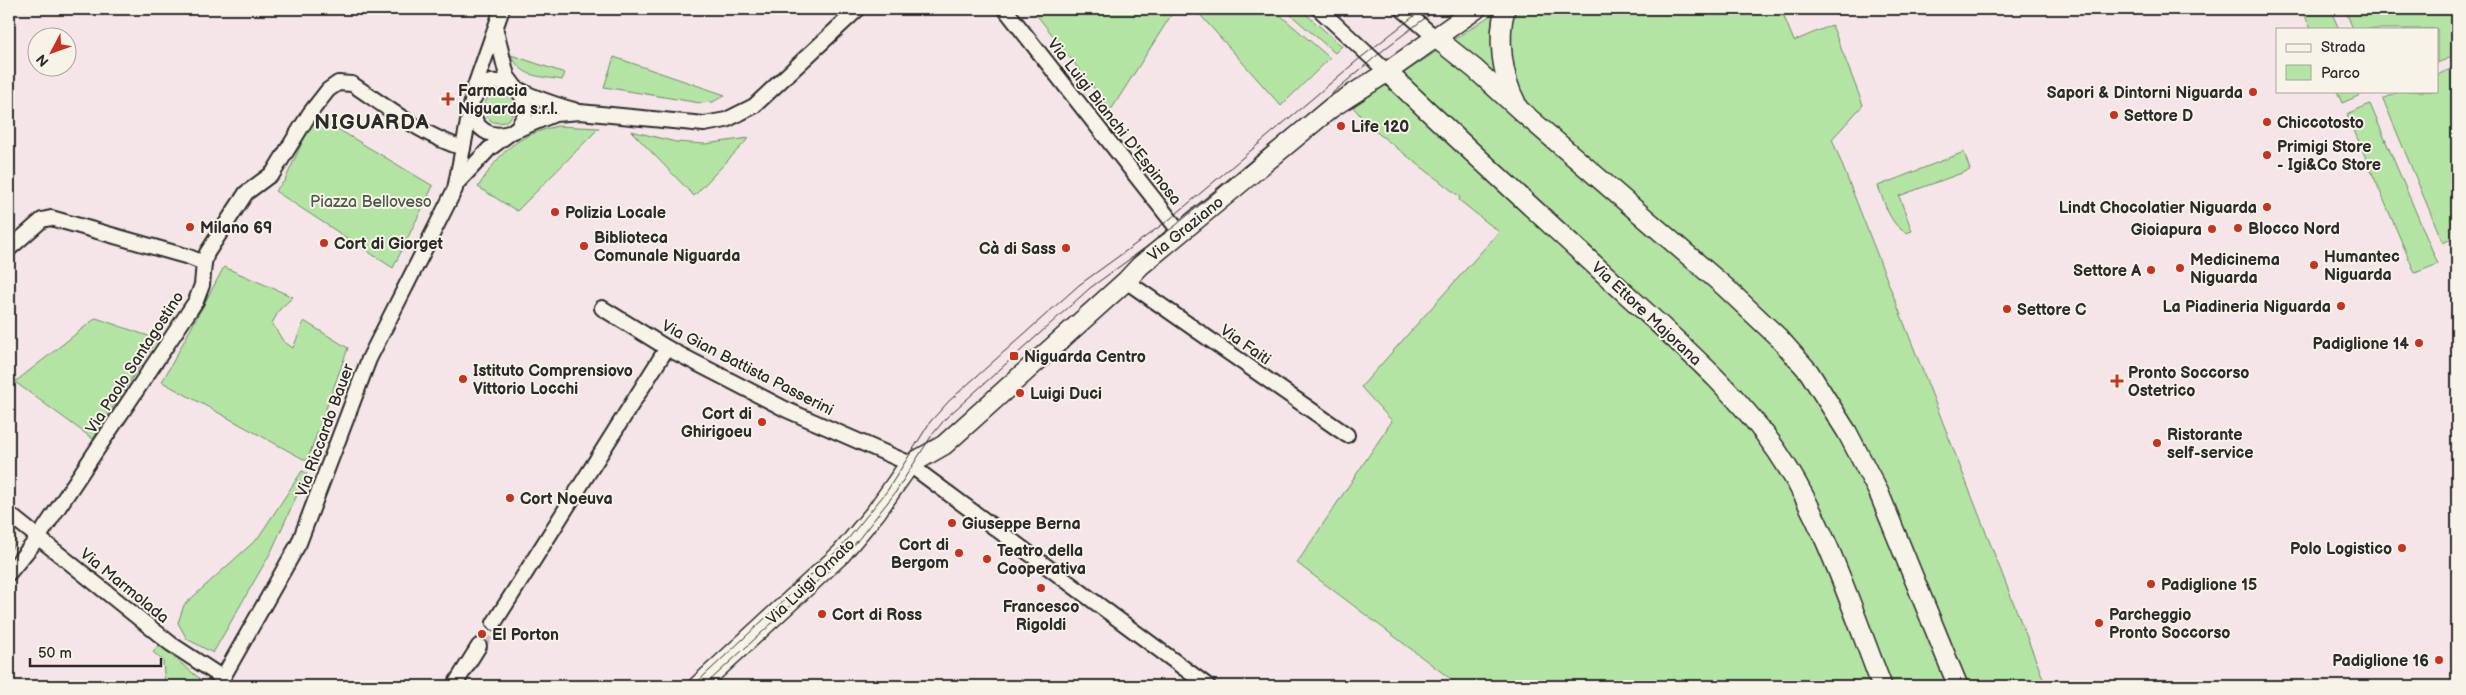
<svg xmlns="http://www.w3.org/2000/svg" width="2466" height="695" font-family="'Balsamiq Sans',sans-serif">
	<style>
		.green { fill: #b3e4a4; stroke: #6f8868 }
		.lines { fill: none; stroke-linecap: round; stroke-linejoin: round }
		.street-tunnel { stroke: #cdc0c2; stroke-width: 14; stroke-dasharray: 14 7; stroke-linecap: butt }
		.street-casing { stroke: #2b2b2b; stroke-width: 18 }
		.secondary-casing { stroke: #2b2b2b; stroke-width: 22 }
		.street { stroke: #f7f3e8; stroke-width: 14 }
		.secondary { stroke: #f7f3e8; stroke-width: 19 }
		.tram { stroke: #2b2b2b; stroke-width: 1 }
		.poi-dot { fill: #c8321e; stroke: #f7f3e8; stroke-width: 2 }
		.labels { text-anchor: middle; stroke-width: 4; stroke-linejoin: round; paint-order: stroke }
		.poi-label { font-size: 16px; font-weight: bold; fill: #2b2b2b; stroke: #f7f3e8; text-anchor: start }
		.street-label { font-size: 16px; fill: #2b2b2b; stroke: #f7f3e8 }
		.park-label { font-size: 16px; fill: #4d5949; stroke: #f7f3e8 }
		.district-label { font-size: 21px; font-weight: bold; letter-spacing: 1px; fill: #2b2b2b; stroke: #f7f3e8 }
	</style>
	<rect width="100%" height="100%" fill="#f6e5e8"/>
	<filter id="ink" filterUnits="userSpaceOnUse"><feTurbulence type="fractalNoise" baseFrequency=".02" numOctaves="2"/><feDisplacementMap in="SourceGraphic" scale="10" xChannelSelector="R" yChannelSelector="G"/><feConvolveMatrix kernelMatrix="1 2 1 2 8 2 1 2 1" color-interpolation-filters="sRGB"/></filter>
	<g filter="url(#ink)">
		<g class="green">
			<polygon points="1032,9 1175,9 1111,110"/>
			<polygon points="1195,9 1273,9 1330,58 1281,106"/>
			<polygon points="1284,9 1300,9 1342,46 1335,53"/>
			<polygon points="1500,9 1781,9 1794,41 1832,25 1863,105 1832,139 2046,686 1535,686 1525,680 1520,686 1460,686 1297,563 1392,421 1361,387 1499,232 1459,200 1460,197 1370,127 1353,107"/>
			<polygon points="2302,9 2330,9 2339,29 2311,29"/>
			<polygon points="2345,9 2457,9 2457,55 2437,63 2437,29 2353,29"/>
			<path d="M 511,55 L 565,73 L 562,80 C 539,76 522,78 511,55 Z"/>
			<polygon points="614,57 725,95 713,102 700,103 604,87"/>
			<polygon points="2457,66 2457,236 2443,243 2383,99 2400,91 2437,91 2437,75"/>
			<polygon points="2337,91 2365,91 2365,93 2342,103"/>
			<circle cx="499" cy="108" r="15"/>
			<polygon points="2370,104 2438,264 2415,273 2347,114"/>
			<polygon points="321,119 433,186 393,268 275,191 285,180 309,127"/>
			<path d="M 557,126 L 599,128 L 517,211 L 478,187 C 502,150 514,137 557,126 Z"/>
			<polygon points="631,131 676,142 705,144 749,138 694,196"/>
			<path d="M 1964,152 L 1970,170 L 1899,196 L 1912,231 L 1906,233 C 1889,223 1885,204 1878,186 Z"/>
			<polygon points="224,267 293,297 280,309 272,323 283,341 293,348 304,321 348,348 307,461 162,382"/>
			<polygon points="96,318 157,339 93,439 15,382"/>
			<polygon points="302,471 307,473 271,552 213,653 187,639 178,623 184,605 258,538"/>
			<polygon points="9,526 14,531 16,543 9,552"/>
			<polygon points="159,645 200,679 196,686 165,686 163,661 153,652"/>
		</g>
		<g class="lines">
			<polyline class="street-tunnel" points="479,646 494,623"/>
			<defs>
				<g id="street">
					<polyline points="1005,9 1180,232"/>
					<polyline points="1319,9 1387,72"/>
					<polyline points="1402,9 1436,38"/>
					<path d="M 474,98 C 488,68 510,87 530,95 C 545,101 559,106 574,110"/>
					<path d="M 472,110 C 475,129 490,139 509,133"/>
					<polyline points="514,131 555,114 580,112 704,124 726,120 754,106 858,9"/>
					<polyline points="458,182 489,149 518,127 525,115 524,99 507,76 496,31"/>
					<polyline points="9,249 42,220 51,218 189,257 204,263"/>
					<polyline points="1126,281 1347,435"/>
					<polyline points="602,308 667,348 787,410 906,462 1208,686"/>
					<polyline points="9,514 171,644 223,678"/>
					<path d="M 9,573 L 38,538 L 196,301 L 202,285 L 204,263 L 207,253 L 246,193 L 273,173 L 310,113 L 328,90 L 338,83 L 352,84 C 387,107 423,136 463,148"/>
					<polyline points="494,623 667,348"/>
					<polyline points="218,686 299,543 369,359 455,189 475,86 502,9"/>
					<polyline points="454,686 479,646"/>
				</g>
				<g id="secondary">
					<path d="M 1505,9 C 1497,37 1502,77 1516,103"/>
					<polyline points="1436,38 1475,69 1522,112 1725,287 1779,338 1809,372 1847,432 1879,493 1958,686"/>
					<path d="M 1387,72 C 1465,147 1545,219 1624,292 C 1678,342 1735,390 1777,451 C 1825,522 1851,607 1882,686"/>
					<polyline points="698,686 841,554 876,512 909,465 944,445 1126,281 1140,266 1331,108 1387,72 1476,9"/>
				</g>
			</defs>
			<use href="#street" class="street-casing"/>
			<use href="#secondary" class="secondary-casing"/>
			<use href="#street" class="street"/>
			<use href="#secondary" class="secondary"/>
			<g class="tram">
				<polyline points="693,686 843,545 887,491 930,422 949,401 1079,285 1170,219 1359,59 1423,9"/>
				<polyline points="704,686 824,575 854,545 895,493 932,435 946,418 1090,288 1175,226 1387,47 1437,9"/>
			</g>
		</g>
	</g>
	<g class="poi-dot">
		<circle cx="2253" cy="92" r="5"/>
		<path d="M445.5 91.5h5v5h5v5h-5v5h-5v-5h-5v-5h5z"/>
		<circle cx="2114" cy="115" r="5"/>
		<circle cx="2267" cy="122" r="5"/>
		<circle cx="1341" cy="126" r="5"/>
		<circle cx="2267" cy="155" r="5"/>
		<circle cx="2267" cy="207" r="5"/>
		<circle cx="555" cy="212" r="5"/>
		<circle cx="190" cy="227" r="5"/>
		<circle cx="2238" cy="228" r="5"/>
		<circle cx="2212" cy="229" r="5"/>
		<circle cx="324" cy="243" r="5"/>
		<circle cx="584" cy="246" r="5"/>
		<circle cx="1066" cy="248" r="5"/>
		<circle cx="2314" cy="265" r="5"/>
		<circle cx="2180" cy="268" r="5"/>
		<circle cx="2151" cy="270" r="5"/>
		<circle cx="2341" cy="306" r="5"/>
		<circle cx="2007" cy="309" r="5"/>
		<circle cx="2419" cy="343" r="5"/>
		<rect x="1009" y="351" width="10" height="10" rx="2.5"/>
		<circle cx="463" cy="379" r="5"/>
		<path d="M2114.5 373.5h5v5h5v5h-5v5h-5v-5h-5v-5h5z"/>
		<circle cx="1020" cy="393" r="5"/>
		<circle cx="762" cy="422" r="5"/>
		<circle cx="2157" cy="443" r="5"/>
		<circle cx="510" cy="498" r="5"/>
		<circle cx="952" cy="523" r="5"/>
		<circle cx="2402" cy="548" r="5"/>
		<circle cx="959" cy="553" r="5"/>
		<circle cx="987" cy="559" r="5"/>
		<circle cx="2151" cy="584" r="5"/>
		<circle cx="1041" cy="588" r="5"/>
		<circle cx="822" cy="614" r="5"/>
		<circle cx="2099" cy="623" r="5"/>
		<circle cx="482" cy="634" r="5"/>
		<circle cx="2439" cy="660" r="5"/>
	</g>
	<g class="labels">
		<g class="poi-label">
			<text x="458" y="96">Farmacia<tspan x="458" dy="18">Niguarda s.r.l.</tspan></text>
			<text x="2243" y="98" text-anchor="end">Sapori &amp; Dintorni Niguarda</text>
			<text x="2124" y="121">Settore D</text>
			<text x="2277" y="128">Chiccotosto</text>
			<text x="1351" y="132">Life 120</text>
			<text x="2277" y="152">Primigi Store<tspan x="2277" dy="18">- Igi&amp;Co Store</tspan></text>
			<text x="2257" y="213" text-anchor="end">Lindt Chocolatier Niguarda</text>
			<text x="565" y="218">Polizia Locale</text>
			<text x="200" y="233">Milano 69</text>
			<text x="2248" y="234">Blocco Nord</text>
			<text x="2202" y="235" text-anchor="end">Gioiapura</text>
			<text x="594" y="243">Biblioteca<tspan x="594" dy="18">Comunale Niguarda</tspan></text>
			<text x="334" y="249">Cort di Giorget</text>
			<text x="1056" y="254" text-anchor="end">Cà di Sass</text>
			<text x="2324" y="262">Humantec<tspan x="2324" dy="18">Niguarda</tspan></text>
			<text x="2190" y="265">Medicinema<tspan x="2190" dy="18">Niguarda</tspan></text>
			<text x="2141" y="276" text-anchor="end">Settore A</text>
			<text x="2331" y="312" text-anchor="end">La Piadineria Niguarda</text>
			<text x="2017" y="315">Settore C</text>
			<text x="2409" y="349" text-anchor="end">Padiglione 14</text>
			<text x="1024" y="362">Niguarda Centro</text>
			<text x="473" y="376">Istituto Comprensiovo<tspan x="473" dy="18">Vittorio Locchi</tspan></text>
			<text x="2128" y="378">Pronto Soccorso<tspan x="2128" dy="18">Ostetrico</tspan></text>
			<text x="1030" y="399">Luigi Duci</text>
			<text x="752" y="419" text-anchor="end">Cort di<tspan x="752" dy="18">Ghirigoeu</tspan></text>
			<text x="2167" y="440">Ristorante<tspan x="2167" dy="18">self-service</tspan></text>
			<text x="520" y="504">Cort Noeuva</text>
			<text x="962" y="529">Giuseppe Berna</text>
			<text x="949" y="550" text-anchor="end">Cort di<tspan x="949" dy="18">Bergom</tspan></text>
			<text x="2392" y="554" text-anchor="end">Polo Logistico</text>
			<text x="997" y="556">Teatro della<tspan x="997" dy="18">Cooperativa</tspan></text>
			<text x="2161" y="590">Padiglione 15</text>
			<text x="1041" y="612" text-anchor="middle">Francesco<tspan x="1041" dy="18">Rigoldi</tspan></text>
			<text x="832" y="620">Cort di Ross</text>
			<text x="2109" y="620">Parcheggio<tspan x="2109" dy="18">Pronto Soccorso</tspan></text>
			<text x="492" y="640">El Porton</text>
			<text x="2429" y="666" text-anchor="end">Padiglione 16</text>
		</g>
		<g class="street-label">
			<text transform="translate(1115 121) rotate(52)" y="6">Via Luigi Bianchi D'Espinosa</text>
			<text transform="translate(1185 228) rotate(-39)" y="6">Via Graziano</text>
			<text transform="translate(1647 313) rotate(43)" y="6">Via Ettore Majorana</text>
			<text transform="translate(1246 344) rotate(35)" y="6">Via Faiti</text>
			<text transform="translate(134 362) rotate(-57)" y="6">Via Paolo Santagostino</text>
			<text transform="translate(748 367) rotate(27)" y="6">Via Gian Battista Passerini</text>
			<text transform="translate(324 430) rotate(-70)" y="6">Via Riccardo Bauer</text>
			<text transform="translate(810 581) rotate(-44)" y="6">Via Luigi Ornato</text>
			<text transform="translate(125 585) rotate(39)" y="6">Via Marmolada</text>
		</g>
		<g class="park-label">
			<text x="371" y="207">Piazza Belloveso</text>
		</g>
		<g class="district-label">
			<text x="372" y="129">NIGUARDA</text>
		</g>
	</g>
	<rect width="2466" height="695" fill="none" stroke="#f7f3e8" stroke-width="30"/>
	<rect x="15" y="15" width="2436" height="665" fill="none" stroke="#2b2b2b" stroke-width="2" filter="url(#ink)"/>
	<rect x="2276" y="28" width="162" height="65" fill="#f7f3e8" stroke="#a5a39c"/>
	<rect x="2286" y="44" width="25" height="8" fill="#f7f3e8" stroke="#a5a39c"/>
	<text x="2321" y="52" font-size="15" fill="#2b2b2b">Strada</text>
	<rect x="2286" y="65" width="25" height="15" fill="#b3e4a4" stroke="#a5a39c"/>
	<text x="2321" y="78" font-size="15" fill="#2b2b2b">Parco</text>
	<g transform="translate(52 52) rotate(229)"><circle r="24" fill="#f7f3e8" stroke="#a5a39c"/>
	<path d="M0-4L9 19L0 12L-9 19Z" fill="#c8321e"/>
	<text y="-8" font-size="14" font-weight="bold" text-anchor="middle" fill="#2b2b2b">N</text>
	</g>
	<path d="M30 658v8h131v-8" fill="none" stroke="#2b2b2b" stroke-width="2.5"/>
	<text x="38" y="658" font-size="15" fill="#2b2b2b" stroke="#f7f3e8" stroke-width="4" paint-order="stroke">50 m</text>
</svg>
